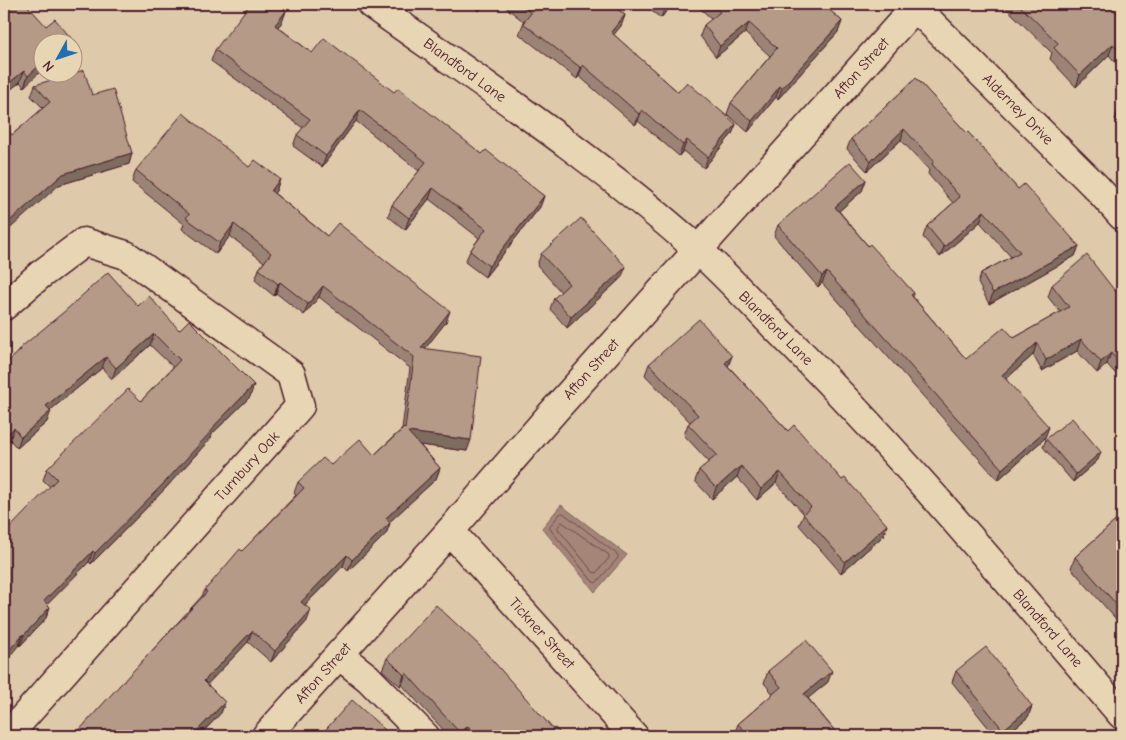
<svg xmlns="http://www.w3.org/2000/svg" width="1126" height="740" font-family="'Comic Neue',sans-serif">
	<style>
		.water { fill: #a48678; stroke: #805d59 }
		.lines { fill: none; stroke-linecap: round; stroke-linejoin: round }
		.shore { stroke: #6e484a; stroke-width: 1 }
		.minor-casing { stroke: #4a1f2b; stroke-width: 31 }
		.minor { stroke: #e8d5b3; stroke-width: 28 }
		.wall { fill: #9b8474; stroke: #4a1f2b }
		.shaded-wall { fill: #7e6c5e; stroke: #4a1f2b }
		.building { fill: #b49a87; stroke: #4a1f2b }
		.labels { text-anchor: middle; stroke-width: 4; stroke-linejoin: round; paint-order: stroke }
		.street-label { font-size: 15px; fill: #4a1f2b; stroke: #e8d5b3 }
	</style>
	<rect width="100%" height="100%" fill="#decaab"/>
	<filter id="ink" filterUnits="userSpaceOnUse"><feTurbulence type="fractalNoise" baseFrequency=".02" numOctaves="2"/><feDisplacementMap in="SourceGraphic" scale="10" xChannelSelector="R" yChannelSelector="G"/><feConvolveMatrix kernelMatrix="1 2 1 2 8 2 1 2 1" color-interpolation-filters="sRGB"/></filter>
	<g filter="url(#ink)">
		<polygon class="water" points="561,505 627,555 595,592 542,528"/>
		<g class="lines">
			<g class="shore">
				<polygon points="563,513 618,555 618,558 596,583 593,582 550,529 550,526 560,514"/>
				<polygon points="562,522 609,555 609,558 596,573 593,572 558,529 558,527"/>
			</g>
			<defs>
				<g id="minor">
					<path d="M 371,4 C 482,83 595,158 697,249 C 724,273 749,300 774,326 C 898,449 1009,583 1122,715"/>
					<polyline points="912,4 1097,188 1122,216"/>
					<polyline points="4,306 40,275 84,242 126,255 291,374 300,406 7,736"/>
					<polyline points="450,531 634,736"/>
					<polyline points="339,655 368,678 425,736"/>
					<polyline points="266,736 450,531 554,411 918,4"/>
				</g>
			</defs>
			<use href="#minor" class="minor-casing"/>
			<use href="#minor" class="minor"/>
		</g>
		<g class="wall">
			<polygon points="4,4 46,26 24,87 20,82 4,95"/>
			<polygon points="470,4 485,4 479,11"/>
			<polygon points="502,4 611,4 625,15 621,26 613,34 678,92 736,124 732,134 704,168 683,151 679,156 638,121 635,125 579,76 577,79 519,34 524,22"/>
			<polygon points="642,4 672,4 661,18"/>
			<polygon points="695,4 823,4 842,21 838,32 778,99 776,97 748,132 727,114 731,103 770,56 745,33 716,57 700,36 704,25 712,19"/>
			<polygon points="1002,4 1108,4 1122,18 1122,70 1109,55 1076,87 1050,59 1052,53"/>
			<polygon points="286,11 282,22 278,27 312,53 394,92 482,154 544,196 540,207 485,277 465,262 470,251 479,238 429,199 405,230 388,216 392,205 419,171 356,121 322,167 293,146 297,135 303,128 211,61 215,50"/>
			<polygon points="916,78 1018,189 1079,246 1075,256 989,304 978,283 981,273 1011,257 980,222 940,257 923,237 927,226 953,203 928,174 929,170 901,140 867,171 847,149 851,139"/>
			<polygon points="35,85 92,95 132,153 129,164 59,185 12,135 43,108 31,96"/>
			<polygon points="1122,106 1122,127 1115,119 1119,108"/>
			<polygon points="249,167 280,179 276,191 274,193 327,236 446,322 425,348 467,451 420,445 440,468 436,479 389,522 390,523 386,534 348,571 343,566 305,605 307,621 271,662 248,642 207,684 225,702 221,713 199,736 74,736 202,596 205,590 296,495 294,493 298,482 331,465 374,455 402,429 410,368 319,297 304,315 276,293 274,296 255,280 259,269 264,262 230,236 216,254 182,229 184,224 132,182 136,170"/>
			<polygon points="866,180 862,191 839,211 868,246 914,293 913,297 966,359 1014,338 1060,312 1048,297 1052,285 1122,300 1122,381 1107,364 1097,373 1077,351 1042,371 1033,355 1006,379 1045,438 998,480 822,283 818,287 774,236 778,225"/>
			<polygon points="541,254 621,278 567,328 550,309 554,298 561,292 537,265"/>
			<polygon points="138,306 179,330 250,397 212,434 211,438 163,491 91,564 89,562 47,604 50,607 46,618 20,646 19,645 50,487 43,480 47,469 141,401 173,367 150,345 112,379 102,368 50,410 47,422 17,448 10,440 18,353 20,348"/>
			<polygon points="649,364 729,367 788,431 842,480 887,525 883,536 841,573 799,525 804,514 776,483 757,500 737,477 712,499 695,481 699,470 709,462 684,435 688,424 690,422 645,375"/>
			<polygon points="1046,439 1098,460 1073,482 1043,447"/>
			<polygon points="1122,515 1122,626 1071,568 1075,557"/>
			<polygon points="387,658 553,729 563,736 449,736 402,685 400,686 382,670"/>
			<polygon points="768,671 828,682 808,698 839,736 735,736 734,735 738,724 773,694 764,683"/>
			<polygon points="956,671 1032,706 1028,717 1005,736 995,736 952,682"/>
		</g>
		<g class="shaded-wall">
			<polygon points="482,4 485,4 479,11"/>
			<polygon points="668,4 672,4 661,18 665,7"/>
			<polygon points="286,11 282,22 271,36 275,25"/>
			<polygon points="625,15 621,26 607,43 611,32"/>
			<polygon points="842,21 838,32 778,99 782,88"/>
			<polygon points="749,23 745,33 716,57 720,46"/>
			<polygon points="1113,44 1109,55 1076,87 1080,75"/>
			<polygon points="42,63 42,70 24,87 28,76"/>
			<polygon points="583,65 579,76 577,79 581,68"/>
			<polygon points="24,71 20,82 4,95 4,87"/>
			<polygon points="780,86 776,97 748,132 752,121"/>
			<polygon points="360,110 356,121 322,167 326,156"/>
			<polygon points="642,110 638,121 635,125 639,114"/>
			<polygon points="736,124 732,134 704,168 708,157"/>
			<polygon points="904,129 901,140 867,171 871,161"/>
			<polygon points="687,140 683,151 679,156 683,145"/>
			<polygon points="132,153 129,164 59,185 4,234 4,226 63,174"/>
			<polygon points="280,179 276,191 267,202 271,191"/>
			<polygon points="866,180 862,191 831,218 835,207"/>
			<polygon points="433,188 429,199 405,230 409,218"/>
			<polygon points="544,196 540,207 485,277 489,266"/>
			<polygon points="984,211 980,222 940,257 944,247"/>
			<polygon points="234,224 230,236 216,254 220,243"/>
			<polygon points="1079,246 1075,256 989,304 993,293"/>
			<polygon points="626,267 621,278 567,328 571,317"/>
			<polygon points="827,272 822,283 818,287 822,276"/>
			<polygon points="280,282 276,293 274,296 278,284"/>
			<polygon points="323,286 319,297 304,315 308,304"/>
			<polygon points="450,311 446,322 417,359 421,348"/>
			<polygon points="154,334 150,345 112,379 116,368"/>
			<polygon points="1081,339 1077,351 1042,371 1046,360"/>
			<polygon points="1037,343 1033,355 998,386 1002,375"/>
			<polygon points="1111,353 1107,364 1097,373 1101,362"/>
			<polygon points="732,356 728,367 725,363"/>
			<polygon points="106,357 102,368 42,417 46,406"/>
			<polygon points="254,385 250,397 212,434 211,438 163,491 91,564 95,553 214,426"/>
			<polygon points="51,411 47,422 17,448 21,437"/>
			<polygon points="1049,427 1045,438 998,480 1002,469"/>
			<polygon points="14,428 10,440 4,445 4,438"/>
			<polygon points="408,432 471,440 467,451 404,443"/>
			<polygon points="1101,452 1098,460 1073,482 1076,474"/>
			<polygon points="741,466 737,477 712,499 716,488"/>
			<polygon points="440,468 436,479 381,530 386,518"/>
			<polygon points="780,472 776,483 757,500 761,489"/>
			<polygon points="390,523 386,534 348,571 352,560"/>
			<polygon points="887,525 883,536 841,573 845,562"/>
			<polygon points="93,551 89,562 40,612 44,601"/>
			<polygon points="347,555 343,566 297,613 301,602"/>
			<polygon points="50,607 46,618 20,646 24,635"/>
			<polygon points="311,610 307,621 271,662 275,651"/>
			<polygon points="252,631 248,642 200,692 204,681"/>
			<polygon points="23,634 19,645 4,663 4,656"/>
			<polygon points="832,671 828,682 800,705 804,694"/>
			<polygon points="406,673 402,685 400,686 404,675"/>
			<polygon points="225,702 221,713 199,736 192,736"/>
			<polygon points="1032,706 1028,717 1005,736 1001,736 1003,730"/>
			<polygon points="468,726 464,736 459,736 460,733"/>
		</g>
		<g class="building">
			<polygon points="4,4 26,4 46,26 55,19 71,38 65,42 42,42 42,63 28,76 24,71 4,87"/>
			<polygon points="250,4 277,4 286,11 275,25 312,53 324,38 394,92 398,88 482,154 486,150 544,196 489,266 470,251 486,229 433,188 409,218 392,205 426,162 360,110 326,156 297,135 310,119 215,50"/>
			<polygon points="519,4 611,4 625,15 611,32 678,92 687,82 736,124 708,157 687,140 683,145 642,110 639,114 583,65 581,68 523,23 531,13"/>
			<polygon points="660,4 668,4 665,7"/>
			<polygon points="711,4 823,4 842,21 782,88 780,86 752,121 731,103 777,48 749,23 720,46 704,25 720,12"/>
			<polygon points="1018,4 1108,4 1122,18 1122,54 1113,44 1080,75 1054,48 1058,43"/>
			<polygon points="84,70 92,95 113,89 132,153 63,174 4,226 4,124 12,135 50,102 35,85"/>
			<polygon points="916,78 967,133 968,132 1018,189 1024,184 1079,246 993,293 981,273 1020,252 984,211 944,247 927,226 960,197 932,164 934,161 904,129 871,161 851,139"/>
			<polygon points="1122,106 1122,111 1119,108"/>
			<polygon points="183,113 249,167 255,160 280,179 271,191 327,236 338,223 450,311 421,348 481,356 471,440 408,432 440,468 386,518 390,523 352,560 347,555 301,602 311,610 275,651 252,631 204,681 225,702 192,736 74,736 119,686 207,592 205,590 240,549 242,551 304,488 298,482 323,458 331,465 360,439 374,455 404,428 405,429 414,357 323,286 308,304 280,282 278,284 259,269 271,253 234,224 220,243 186,218 189,214 136,170"/>
			<polygon points="850,162 866,180 835,207 868,246 870,244 914,293 911,295 966,359 1004,327 1014,338 1069,307 1052,285 1087,255 1122,300 1122,366 1111,353 1101,362 1081,339 1046,360 1037,343 1002,375 1049,427 1002,469 827,272 822,276 778,225"/>
			<polygon points="581,218 626,267 571,317 554,298 569,284 541,254"/>
			<polygon points="108,272 138,306 149,296 179,330 189,320 254,385 214,426 215,427 167,480 95,553 93,551 44,601 50,607 24,635 23,634 4,656 4,534 57,479 47,469 128,389 141,401 180,360 154,334 116,368 106,357 46,406 51,411 21,437 14,428 4,438 4,365 21,350 20,348 65,311"/>
			<polygon points="699,319 732,356 725,363 788,431 794,425 842,480 845,478 887,525 845,562 803,514 811,507 780,472 761,489 741,466 716,488 699,470 717,455 688,424 698,415 649,364"/>
			<polygon points="1072,418 1101,452 1076,474 1046,439"/>
			<polygon points="1122,515 1122,611 1075,557"/>
			<polygon points="436,605 479,645 553,729 555,728 563,736 478,736 468,726 460,733 406,673 404,675 387,658"/>
			<polygon points="806,640 832,671 804,694 839,736 749,736 738,724 781,687 768,671"/>
			<polygon points="986,647 1032,706 1003,730 956,671"/>
			<polygon points="352,700 383,728 391,736 320,736"/>
		</g>
	</g>
	<g class="labels">
		<g class="street-label">
			<text transform="translate(861 68) rotate(-48)" y="5">Afton Street</text>
			<text transform="translate(465 70) rotate(36)" y="5">Blandford Lane</text>
			<text transform="translate(1018 109) rotate(45)" y="5">Alderney Drive</text>
			<text transform="translate(776 328) rotate(45)" y="5">Blandford Lane</text>
			<text transform="translate(591 369) rotate(-48)" y="5">Afton Street</text>
			<text transform="translate(247 466) rotate(-48)" y="5">Turnbury Oak</text>
			<text transform="translate(1048 628) rotate(49)" y="5">Blandford Lane</text>
			<text transform="translate(542 633) rotate(48)" y="5">Tickner Street</text>
			<text transform="translate(323 673) rotate(-48)" y="5">Afton Street</text>
		</g>
	</g>
	<rect width="1126" height="740" fill="none" stroke="#e8d5b3" stroke-width="20"/>
	<rect x="10" y="10" width="1106" height="720" fill="none" stroke="#4a1f2b" stroke-width="2" filter="url(#ink)"/>
	<g transform="translate(58 58) rotate(230)"><circle r="24" fill="#e8d5b3" stroke="#a98c7d"/>
	<path d="M0-4L9 19L0 12L-9 19Z" fill="#1f6fb2"/>
	<text y="-8" font-size="14" font-weight="bold" text-anchor="middle" fill="#4a1f2b">N</text>
	</g>
</svg>
